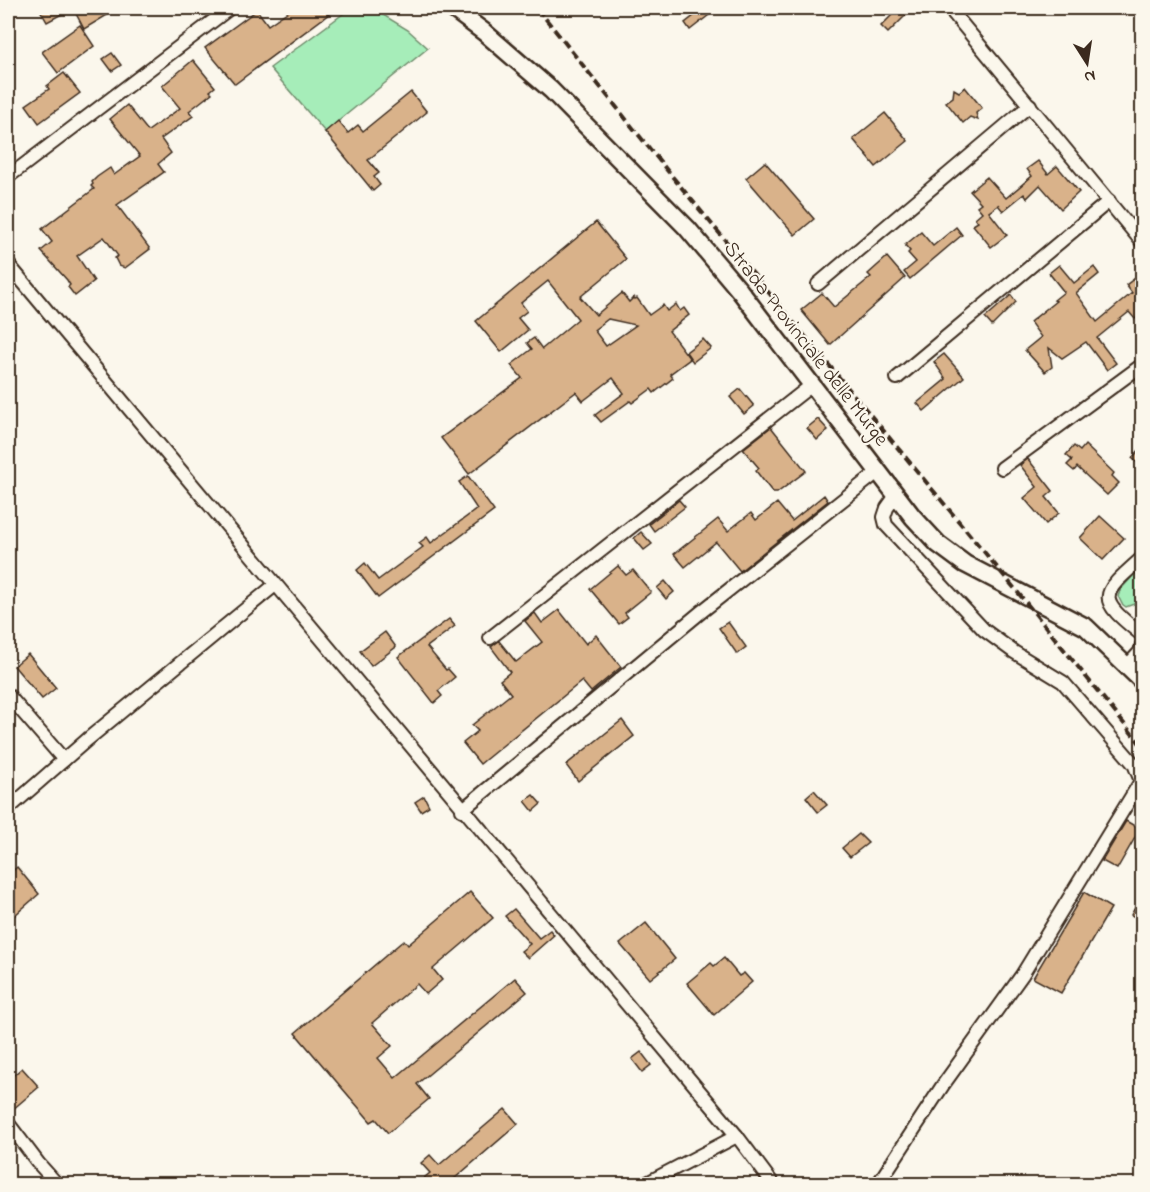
<svg xmlns="http://www.w3.org/2000/svg" width="1150" height="1192" font-family="'Indie Flower',sans-serif">
	<style>
		.green { fill: #a6edb9; stroke: #708c6c; stroke-width: 1.5 }
		.building { fill: #d9b28a; stroke: #3b2a1e; stroke-width: 1.5; fill-rule: evenodd }
		.lines { fill: none; stroke-linecap: round; stroke-linejoin: round }
		.street-casing { stroke: #3b2a1e; stroke-width: 16 }
		.secondary-casing { stroke: #3b2a1e; stroke-width: 21 }
		.street { stroke: #fbf7ec; stroke-width: 12 }
		.secondary { stroke: #fbf7ec; stroke-width: 16 }
		.rail { stroke: #3b2a1e; stroke-width: 4; stroke-dasharray: 9 4.5; stroke-linecap: butt }
		.labels { text-anchor: middle; stroke-width: 4.5; stroke-linejoin: round; paint-order: stroke }
		.street-label { font-size: 21px; fill: #3b2a1e; stroke: #fbf7ec }
	</style>
	<rect width="100%" height="100%" fill="#fbf7ec"/>
	<filter id="ink" filterUnits="userSpaceOnUse"><feTurbulence type="fractalNoise" baseFrequency=".0167" numOctaves="2"/><feDisplacementMap in="SourceGraphic" scale="12" xChannelSelector="R" yChannelSelector="G"/><feConvolveMatrix kernelMatrix="1 2 1 2 8 2 1 2 1" color-interpolation-filters="sRGB"/></filter>
	<g filter="url(#ink)">
		<g class="green">
			<polygon points="351,8 372,8 408,30 428,48 325,132 270,68"/>
			<polygon points="1142,566 1142,601 1126,607 1122,604 1118,596 1121,589"/>
		</g>
		<g class="building">
			<polygon points="39,8 119,8 84,29 73,8 47,22"/>
			<polygon points="293,8 337,8 235,84 205,48 257,10 268,25"/>
			<polygon points="704,8 718,8 690,30 685,23"/>
			<polygon points="899,8 913,8 888,33 881,26"/>
			<polygon points="80,25 94,46 58,73 42,52"/>
			<polygon points="112,53 121,65 112,71 103,59"/>
			<polygon points="193,60 215,87 210,91 212,93 189,111 193,116 161,139 171,153 158,164 164,172 117,205 150,249 125,268 119,266 115,258 118,256 104,237 77,256 94,281 75,296 68,287 70,285 67,280 41,251 52,242 42,229 94,189 91,186 93,184 92,182 97,177 110,168 114,175 140,156 110,119 127,105 148,131 180,108 162,86"/>
			<polygon points="64,73 80,93 39,123 26,105 49,89 47,86"/>
			<polygon points="965,87 982,108 976,113 978,120 970,117 963,123 946,102 953,97 954,89 959,92"/>
			<polygon points="411,92 427,112 368,160 379,173 374,177 380,185 373,191 325,132 338,121 348,133 358,125 363,131"/>
			<polygon points="885,113 908,141 876,167 853,139"/>
			<polygon points="1038,161 1048,174 1057,166 1079,192 1061,209 1040,185 1027,198 1024,194 1003,211 998,205 1000,204 989,212 1007,235 991,247 973,225 978,222 975,218 982,212 977,206 981,203 970,191 987,177 1006,198 1032,176 1027,169"/>
			<polygon points="765,162 814,219 795,235 746,178"/>
			<path d="M 596,222 L 626,259 L 580,297 L 596,315 L 622,293 L 629,302 L 634,297 L 635,299 L 637,298 L 649,315 L 663,305 L 667,311 L 676,304 L 680,311 L 684,308 L 689,315 L 669,331 L 690,359 L 670,374 L 673,378 L 654,393 L 651,389 L 632,403 L 630,401 L 601,422 L 595,415 L 624,393 L 613,378 L 583,401 L 576,392 L 469,474 L 441,438 L 522,378 L 511,365 L 532,349 L 527,343 L 534,338 L 542,349 L 578,319 L 548,281 L 521,303 L 527,311 L 518,318 L 528,330 L 501,352 L 476,321 ZM 608,319 L 636,325 L 606,346 L 594,330 Z"/>
			<polygon points="956,227 962,235 910,279 904,272 916,262 908,253 910,251 905,245 921,232 933,246"/>
			<polygon points="887,257 905,278 830,345 801,310 822,293 834,307 871,277 868,274"/>
			<polygon points="1059,265 1074,283 1094,267 1099,274 1076,293 1097,322 1132,293 1126,285 1143,272 1143,313 1135,319 1129,312 1097,338 1116,363 1107,370 1086,342 1062,358 1049,348 1052,367 1045,372 1025,350 1041,337 1030,322 1056,301 1054,300 1064,292 1049,273"/>
			<polygon points="1011,295 1016,302 992,326 985,318"/>
			<polygon points="703,339 711,348 693,362 686,352"/>
			<polygon points="944,354 964,377 924,411 917,403 946,379 934,362"/>
			<polygon points="740,389 754,406 744,414 730,397"/>
			<polygon points="818,419 828,430 817,440 807,428"/>
			<polygon points="771,427 806,471 777,493 773,493 756,471 759,468 743,449"/>
			<polygon points="1085,445 1114,473 1112,476 1119,483 1107,495 1077,467 1074,471 1067,465 1072,460 1066,455 1074,446 1080,451"/>
			<polygon points="1143,446 1143,468 1132,458"/>
			<polygon points="1028,459 1053,491 1046,497 1059,513 1046,524 1024,498 1037,487 1020,465"/>
			<polygon points="468,476 494,511 378,598 357,570 365,563 378,580 423,547 419,543 427,537 431,543 477,509 459,482"/>
			<polygon points="824,495 828,501 740,571 716,542 685,567 674,554 718,519 728,531 751,513 756,520 777,503 792,521"/>
			<polygon points="679,500 685,507 654,531 649,524"/>
			<polygon points="1100,516 1124,538 1103,560 1080,538"/>
			<polygon points="641,532 652,544 644,550 634,538"/>
			<polygon points="618,566 626,575 633,570 651,592 625,613 628,617 619,624 590,589"/>
			<polygon points="665,581 674,592 666,599 657,588"/>
			<polygon points="559,610 586,644 596,635 621,667 591,692 582,681 480,764 463,743 478,731 472,725 511,694 500,680 510,672 491,647 499,641 516,662 542,642 525,621 535,613 542,623"/>
			<polygon points="449,619 455,626 427,647 446,670 448,669 455,677 438,691 442,696 434,703 398,657"/>
			<polygon points="728,622 746,647 737,654 719,628"/>
			<polygon points="385,632 396,647 371,666 360,651"/>
			<polygon points="28,654 56,688 42,699 14,666"/>
			<polygon points="622,720 634,736 578,781 566,765"/>
			<polygon points="814,790 827,805 818,812 806,797"/>
			<polygon points="533,795 541,804 533,811 525,801"/>
			<polygon points="424,796 429,806 421,811 415,802"/>
			<polygon points="1126,821 1140,829 1117,869 1102,861"/>
			<polygon points="859,834 868,843 850,857 842,848"/>
			<polygon points="17,867 39,894 8,921 8,875"/>
			<polygon points="470,892 493,918 433,969 442,980 426,994 417,984 372,1023 392,1046 378,1058 395,1078 515,978 527,992 417,1084 429,1099 388,1133 376,1119 371,1122 295,1033 404,940 408,945"/>
			<polygon points="1084,892 1111,908 1061,993 1033,978"/>
			<polygon points="1143,893 1143,921 1131,915"/>
			<polygon points="514,909 539,938 550,930 554,935 528,958 521,951 530,944 505,916"/>
			<polygon points="646,923 675,959 650,979 620,944"/>
			<polygon points="724,958 739,976 744,973 752,982 714,1015 687,983 711,963 714,966"/>
			<polygon points="641,1052 651,1065 642,1072 632,1059"/>
			<polygon points="22,1068 39,1087 12,1110 8,1105 8,1080"/>
			<polygon points="505,1109 518,1124 447,1185 429,1185 424,1178 430,1173 421,1163 430,1155 439,1165"/>
		</g>
		<g class="lines">
			<defs>
				<g id="street">
					<polyline points="949,8 1142,242"/>
					<polyline points="8,177 230,8"/>
					<polyline points="1133,230 1142,222"/>
					<polyline points="8,264 737,1136 773,1184"/>
					<polyline points="818,284 1030,105"/>
					<polyline points="897,378 1109,201"/>
					<polyline points="1002,468 1142,365"/>
					<path d="M 1142,558 C 1099,596 1096,598 1142,635"/>
					<polyline points="490,638 813,384"/>
					<polyline points="1127,666 1140,652 1142,645"/>
					<polyline points="8,695 64,760"/>
					<polyline points="8,809 88,739 275,585"/>
					<polyline points="462,810 701,612 879,471"/>
					<polyline points="8,1123 39,1164 57,1184"/>
					<polyline points="645,1184 737,1136"/>
					<polyline points="878,1184 943,1085 1022,975 1141,781 1134,764 1063,682 1014,652 984,630 886,525 884,517 887,508 897,494"/>
				</g>
				<polyline id="secondary" points="452,8 484,32 551,90 687,228 740,291 913,517 938,544 965,564 1086,627 1142,681"/>
			</defs>
			<use href="#street" class="street-casing"/>
			<use href="#secondary" class="secondary-casing"/>
			<use href="#street" class="street"/>
			<use href="#secondary" class="secondary"/>
			<polyline class="rail" points="537,8 666,169 1015,589 1142,746"/>
		</g>
	</g>
	<g class="labels">
		<g class="street-label">
			<text transform="translate(807 343) rotate(52)" y="7">Strada Provinciale delle Murge</text>
		</g>
	</g>
	<rect width="1150" height="1192" fill="none" stroke="#fbf7ec" stroke-width="30"/>
	<rect x="15" y="15" width="1120" height="1162" fill="none" stroke="#3b2a1e" stroke-width="2" filter="url(#ink)"/>
	<g transform="translate(1087 63) rotate(168)" stroke="#fbf7ec" stroke-width="4.5" paint-order="stroke">
	<path d="M0-4.5L10 22L0 15L-10 22Z" fill="#3b2a1e"/>
	<text y="-9" font-size="16" font-weight="bold" text-anchor="middle" fill="#3b2a1e">N</text>
	</g>
</svg>
